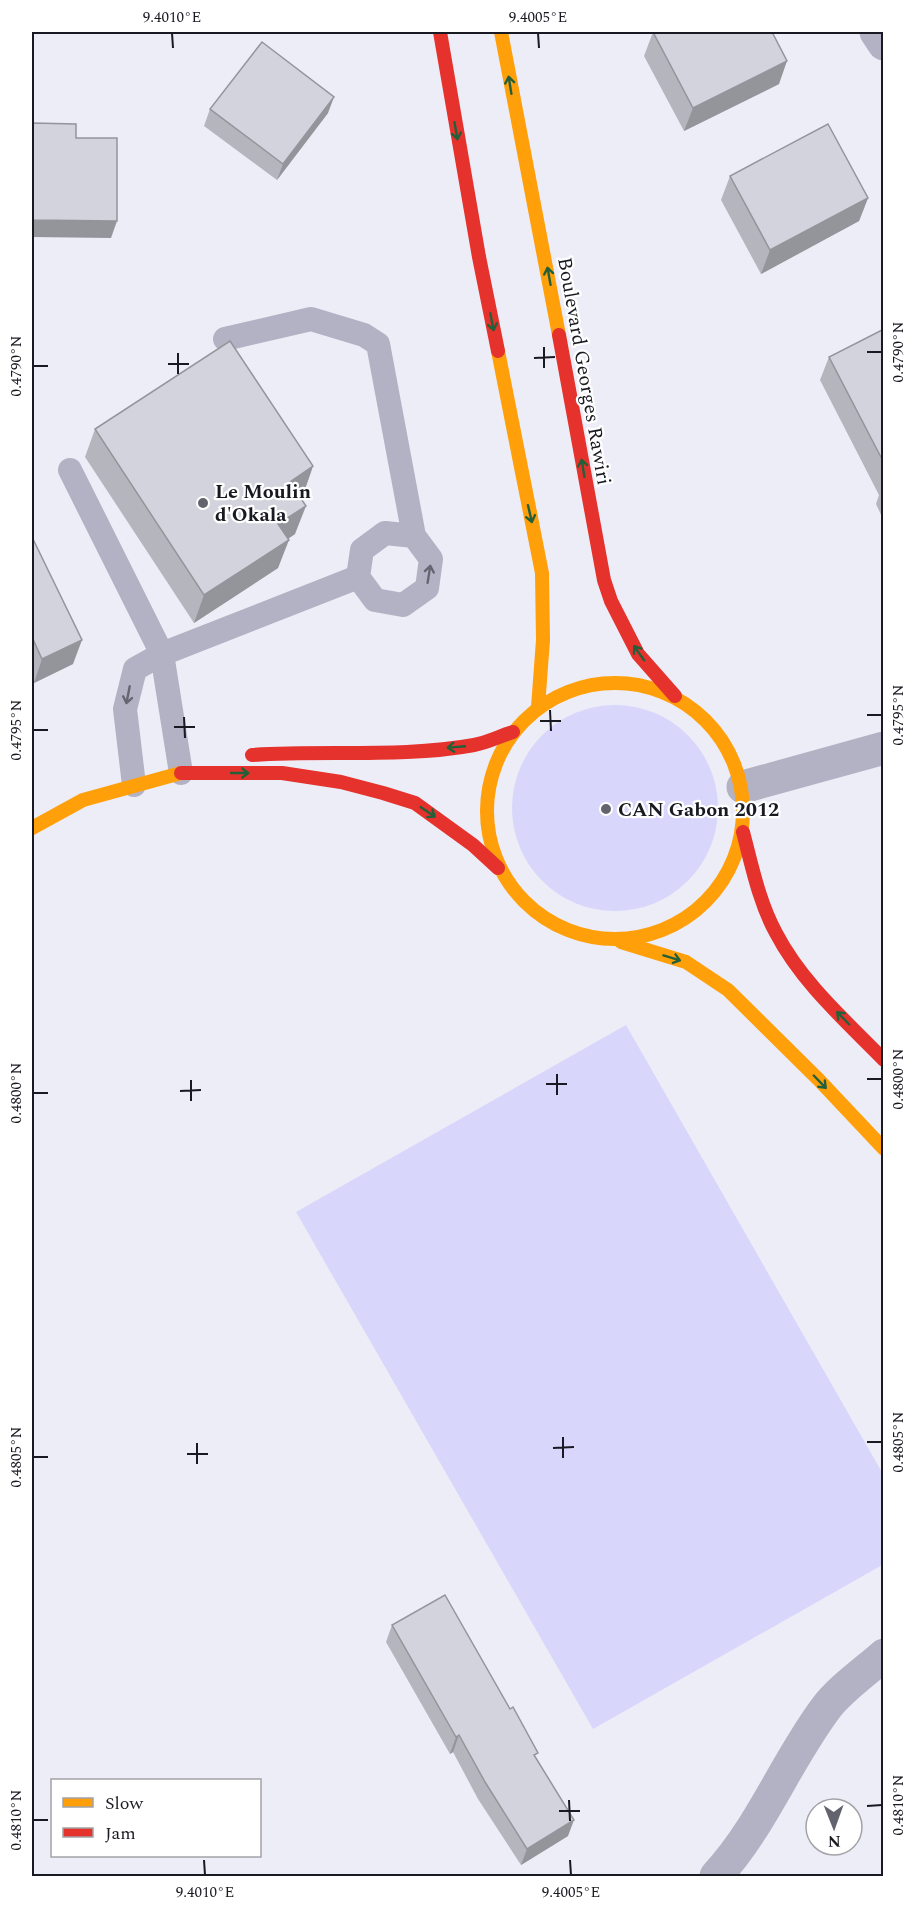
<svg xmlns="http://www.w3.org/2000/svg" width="915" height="1908" font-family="Spectral,serif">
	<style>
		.green { fill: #d8d7fb }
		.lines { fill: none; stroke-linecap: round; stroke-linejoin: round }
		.lane { stroke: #b2b2c4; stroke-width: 24 }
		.street { stroke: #b2b2c4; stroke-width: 33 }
		.slow { stroke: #ff9f0a; stroke-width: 14 }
		.jam { stroke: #e5322d; stroke-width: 14 }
		.wall { fill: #b5b5be }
		.shaded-wall { fill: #94949b }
		.building { fill: #d3d3dd; stroke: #94949b; stroke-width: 1.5 }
		.oneway { stroke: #235f39 }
		.oneway2 { stroke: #666673 }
		.ticks { fill: none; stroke: #191922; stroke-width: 2 }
		.poi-dot { fill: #63636d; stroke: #fff; stroke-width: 2 }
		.labels { text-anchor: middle; stroke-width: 4.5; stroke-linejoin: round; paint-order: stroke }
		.street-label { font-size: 20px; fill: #191922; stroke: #fff }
		.poi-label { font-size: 20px; font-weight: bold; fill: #191922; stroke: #fff; text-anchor: start }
		.neatline { fill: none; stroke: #191922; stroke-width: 2 }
		.ticks-label { font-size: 15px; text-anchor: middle; fill: #191922 }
	</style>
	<rect width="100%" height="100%" fill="#ededf8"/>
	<g class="green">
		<circle cx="615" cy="808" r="103"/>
		<polygon points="626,1025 883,1474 884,1564 593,1729 296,1212"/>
	</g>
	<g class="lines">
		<g class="lane">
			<polyline points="225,339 311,319 364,335 378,344 414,536 431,559 427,588 403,605 375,600 358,577 362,550 385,533 414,536"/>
			<polyline points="70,470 162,654 181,773"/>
			<polyline points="134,785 125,709 135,669 162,654 358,577"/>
		</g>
		<g class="street">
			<polyline points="876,32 884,44"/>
			<polyline points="743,787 884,748"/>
			<path d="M 716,1876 C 761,1828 786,1761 826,1708 C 839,1690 866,1671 884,1655"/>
		</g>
		<g class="slow">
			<polyline points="501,32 559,335"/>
			<polyline points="498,351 542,573 543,640 538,707"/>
			<circle cx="615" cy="811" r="128"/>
			<polyline points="32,828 83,800 181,773"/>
			<polyline points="621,942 686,962 728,990 819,1080 884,1149"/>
		</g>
		<g class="jam">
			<polyline points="440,32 479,257 498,351"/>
			<polyline points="559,335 604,580 611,601 638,654 675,696"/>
			<path d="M 252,755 C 324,750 404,758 474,745 C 487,743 500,736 513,732"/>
			<polyline points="181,773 282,773 341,782 383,793 415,803 473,845 498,868"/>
			<path d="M 743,832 C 752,866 759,902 776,933 C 802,983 846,1021 884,1060"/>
		</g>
	</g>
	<g class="wall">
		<polygon points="653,32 779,84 684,131 644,56"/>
		<polygon points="210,109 328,113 277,180 204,126"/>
		<polygon points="730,176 868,198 859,221 761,274 721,200"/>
		<polygon points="884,329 884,521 876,504 879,495 820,380 829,357"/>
		<polygon points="95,429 313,466 303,495 300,497 295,534 288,539 278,568 194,623 85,457"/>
		<polygon points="32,537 73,664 34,683 32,678"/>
		<polygon points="392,1625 536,1758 568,1836 521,1865 478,1799 453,1752 450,1754 386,1642"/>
	</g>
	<g class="shaded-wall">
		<polygon points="787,61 779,84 684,131 693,108"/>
		<polygon points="334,97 328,113 277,180 283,164"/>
		<polygon points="868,198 859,221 761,274 770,250"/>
		<polygon points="32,220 117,221 111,238 32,237"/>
		<polygon points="313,466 303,495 280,510 290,482"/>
		<polygon points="306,506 295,534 268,552 278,524"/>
		<polygon points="289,540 278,568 194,623 204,595"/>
		<polygon points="82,640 73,664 34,683 42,659"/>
		<polygon points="459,1735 453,1752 450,1754 456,1737"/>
		<polygon points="574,1820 568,1836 521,1865 527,1849"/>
	</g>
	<g class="building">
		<polygon points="653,32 772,32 787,61 693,108"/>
		<polygon points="262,42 334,97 283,164 210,109"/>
		<polygon points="32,123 76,124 76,138 117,138 117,221 32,220"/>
		<polygon points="828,124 868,198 770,250 730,176"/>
		<polygon points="884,329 884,463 829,357"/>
		<polygon points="230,341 313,466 290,482 306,506 278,524 289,540 204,595 95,429"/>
		<polygon points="32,537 82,640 42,659 32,637"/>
		<polygon points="445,1595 510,1709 513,1707 538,1753 534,1755 574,1820 527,1849 485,1782 459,1735 456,1737 392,1625"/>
	</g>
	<defs><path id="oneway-shaft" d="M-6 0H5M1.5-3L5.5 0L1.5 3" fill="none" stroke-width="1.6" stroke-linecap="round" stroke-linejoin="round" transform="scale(1.5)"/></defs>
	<g class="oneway">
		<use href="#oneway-shaft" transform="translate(510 85) rotate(-99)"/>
		<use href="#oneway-shaft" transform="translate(456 131) rotate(80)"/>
		<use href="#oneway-shaft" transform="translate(549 276) rotate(-100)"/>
		<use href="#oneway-shaft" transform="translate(492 322) rotate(79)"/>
		<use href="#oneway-shaft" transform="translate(583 468) rotate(-99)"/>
		<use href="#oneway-shaft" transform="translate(530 514) rotate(77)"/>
		<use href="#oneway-shaft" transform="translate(639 653) rotate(-125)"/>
		<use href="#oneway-shaft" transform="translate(456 747) rotate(175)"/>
		<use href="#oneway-shaft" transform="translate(240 773)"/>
		<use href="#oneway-shaft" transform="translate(428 812) rotate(34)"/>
		<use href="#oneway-shaft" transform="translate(672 958) rotate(17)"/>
		<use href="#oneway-shaft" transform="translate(843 1018) rotate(-134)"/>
		<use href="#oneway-shaft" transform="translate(820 1082) rotate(46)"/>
	</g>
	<g class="oneway2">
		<use href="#oneway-shaft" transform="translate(429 574) rotate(-81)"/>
		<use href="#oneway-shaft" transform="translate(128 695) rotate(101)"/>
	</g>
	<path class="ticks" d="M 172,33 L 173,48M 538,33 L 539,48M 544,347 L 544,368M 867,352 L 882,352M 178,353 L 178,374M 534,358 L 555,357M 168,364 L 189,364M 33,366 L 48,366M 550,710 L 551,731M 867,715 L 882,715M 184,717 L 185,738M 540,721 L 561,721M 174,727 L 195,727M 33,730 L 48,730M 557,1074 L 557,1095M 867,1079 L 882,1079M 191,1080 L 191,1101M 546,1084 L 567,1084M 180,1091 L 201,1090M 33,1093 L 48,1093M 563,1437 L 563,1458M 867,1442 L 882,1442M 197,1443 L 197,1464M 553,1448 L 574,1447M 187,1454 L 208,1454M 33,1457 L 48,1457M 569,1800 L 570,1821M 867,1806 L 882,1805M 559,1811 L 580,1811M 33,1820 L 48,1820M 204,1860 L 205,1875M 570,1860 L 571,1875"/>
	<g class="poi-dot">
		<circle cx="203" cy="503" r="6"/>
		<circle cx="606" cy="809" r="6"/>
	</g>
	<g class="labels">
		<g class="street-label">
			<text transform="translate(585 371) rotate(80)" y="7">Boulevard Georges Rawiri</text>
		</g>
		<g class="poi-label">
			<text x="215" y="498">Le Moulin<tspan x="215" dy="23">d'Okala</tspan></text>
			<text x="618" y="816">CAN Gabon 2012</text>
		</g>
	</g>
	<rect width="915" height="1908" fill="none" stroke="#ffffff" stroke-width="66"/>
	<rect x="51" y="1779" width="210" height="78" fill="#ffffff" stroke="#a3a3a7" stroke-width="1.5"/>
	<rect x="63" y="1798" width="30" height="9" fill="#ff9f0a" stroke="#a3a3a7" stroke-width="1.5"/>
	<text x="105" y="1809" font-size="18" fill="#191922">Slow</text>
	<rect x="63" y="1828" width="30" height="9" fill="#e5322d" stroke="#a3a3a7" stroke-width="1.5"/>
	<text x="105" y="1839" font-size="18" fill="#191922">Jam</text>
	<g transform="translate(834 1827) rotate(179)"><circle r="28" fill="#ffffff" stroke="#a3a3a7" stroke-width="1.5"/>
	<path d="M0-4.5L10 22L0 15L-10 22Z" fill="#63636d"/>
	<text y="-9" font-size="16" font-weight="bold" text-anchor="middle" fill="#191922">N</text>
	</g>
	<rect x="33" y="33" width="849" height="1842" class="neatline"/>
	<g class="ticks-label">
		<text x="172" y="22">9.4010°E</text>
		<text x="538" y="22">9.4005°E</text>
		<text transform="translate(898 352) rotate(-90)" y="5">0.4790°N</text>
		<text transform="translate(16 366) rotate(-90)" y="5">0.4790°N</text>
		<text transform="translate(898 715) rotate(-90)" y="5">0.4795°N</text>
		<text transform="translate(16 730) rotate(-90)" y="5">0.4795°N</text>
		<text transform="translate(898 1079) rotate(-90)" y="5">0.4800°N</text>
		<text transform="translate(16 1093) rotate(-90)" y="5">0.4800°N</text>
		<text transform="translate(898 1442) rotate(-90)" y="5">0.4805°N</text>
		<text transform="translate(16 1457) rotate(-90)" y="5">0.4805°N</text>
		<text transform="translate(898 1805) rotate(-90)" y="5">0.4810°N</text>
		<text transform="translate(16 1820) rotate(-90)" y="5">0.4810°N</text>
		<text x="205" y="1897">9.4010°E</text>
		<text x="571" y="1897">9.4005°E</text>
	</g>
</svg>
